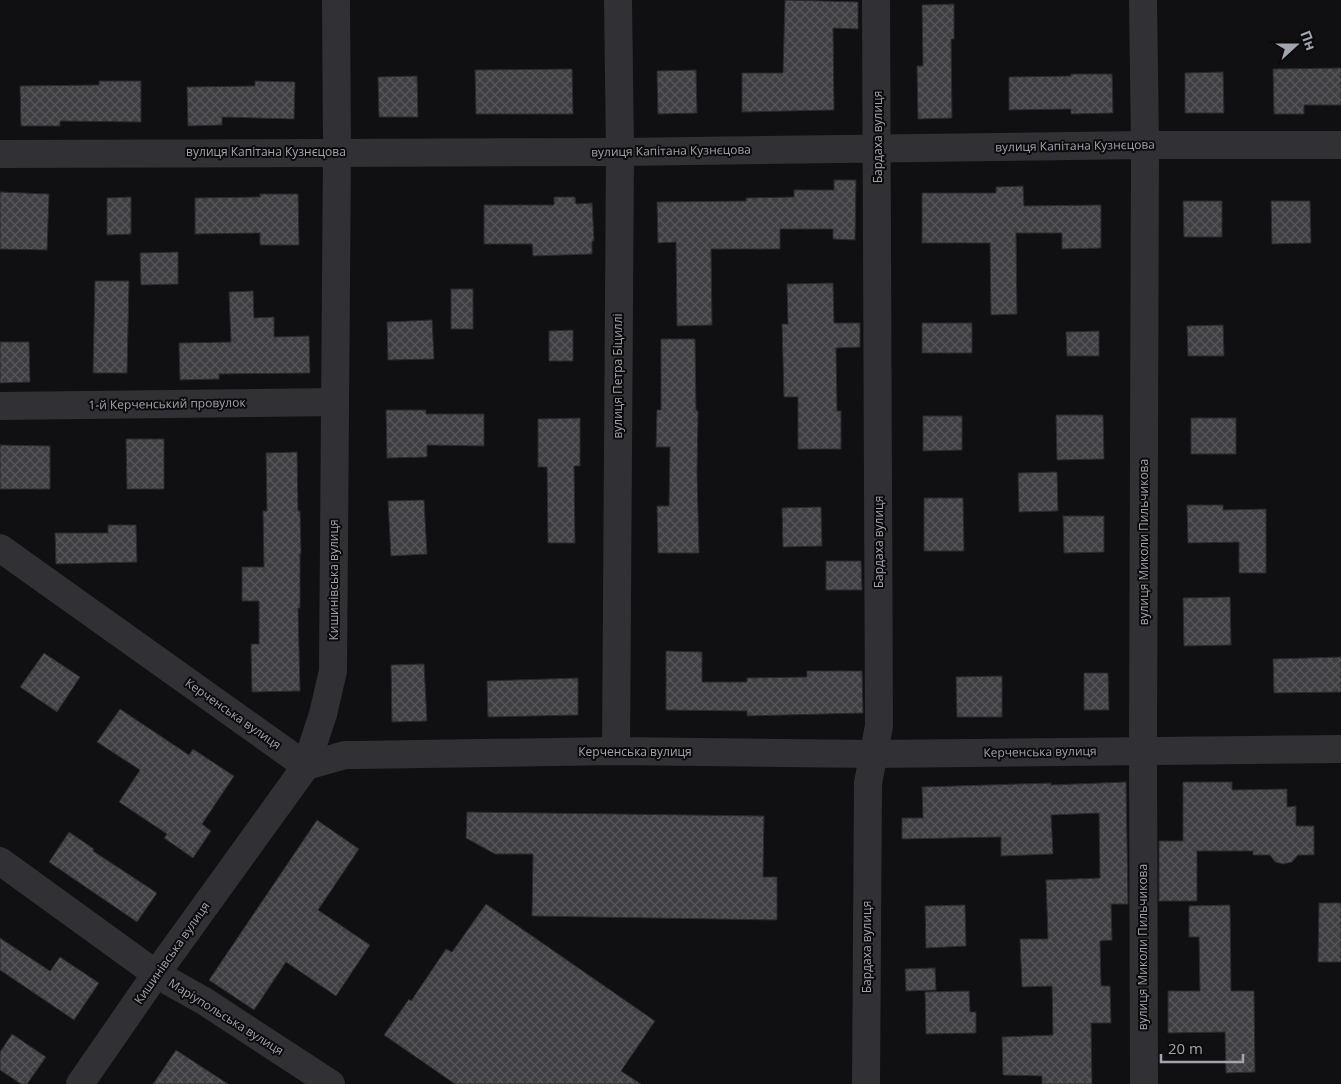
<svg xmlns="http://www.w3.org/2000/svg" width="1341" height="1084" font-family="'Open Sans',sans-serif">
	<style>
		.building { fill: url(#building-cross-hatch); stroke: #2a2a2c }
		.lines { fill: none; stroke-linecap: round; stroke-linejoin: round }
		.street { stroke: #313135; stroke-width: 28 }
		.labels { text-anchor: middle; stroke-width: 4; stroke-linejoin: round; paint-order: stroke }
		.street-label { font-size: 12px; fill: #a2a4b0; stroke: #0b0b0b }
	</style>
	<defs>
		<pattern id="building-cross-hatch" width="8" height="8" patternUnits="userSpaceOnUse" patternTransform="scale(1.25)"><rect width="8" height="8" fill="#3f3f43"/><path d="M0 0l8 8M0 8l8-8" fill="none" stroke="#58585c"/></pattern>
	</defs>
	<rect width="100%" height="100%" fill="#100f11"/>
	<g class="building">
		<polygon points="785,0 858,2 858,29 833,28 834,110 742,112 742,73 783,73"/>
		<polygon points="954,4 954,39 951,39 952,118 918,119 917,66 923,66 922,5"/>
		<polygon points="1341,68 1341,105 1304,105 1304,114 1274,114 1273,69"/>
		<polygon points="572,69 573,114 476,114 475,70"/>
		<polygon points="696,70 697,113 658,114 657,71"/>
		<polygon points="1223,72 1224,113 1185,113 1185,73"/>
		<polygon points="1071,74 1112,74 1113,113 1071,114 1071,109 1009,110 1009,77 1071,76"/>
		<polygon points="417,76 418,117 379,117 378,77"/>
		<polygon points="99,81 141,81 141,122 60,121 60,126 21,126 20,86 99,85"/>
		<polygon points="255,81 295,82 294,119 222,117 222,125 188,126 187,87 255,86"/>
		<polygon points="834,180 856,180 855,240 833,239 833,229 780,229 780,249 711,249 712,325 677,326 676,242 658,243 657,202 746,201 746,198 794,197 794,190 834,190"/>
		<polygon points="1023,186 1024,206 1101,205 1101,248 1062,249 1062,233 1016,233 1017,314 991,315 990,243 922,243 922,193 996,193 996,187"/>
		<polygon points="0,192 49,194 47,250 0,249"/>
		<polygon points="260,194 298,194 299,245 260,245 260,233 195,234 195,198 260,197"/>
		<polygon points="131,197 131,234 107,235 107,198"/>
		<polygon points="554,197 575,197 576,204 592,203 594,241 592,241 592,254 533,256 532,244 484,244 484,205 554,205"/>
		<polygon points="1183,201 1222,201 1222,237 1184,237"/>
		<polygon points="1271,201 1310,201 1311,243 1272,244"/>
		<polygon points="178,252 178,284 141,285 140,253"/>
		<polygon points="95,281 129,281 127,373 93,373"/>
		<polygon points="833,283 834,323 860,323 860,347 836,348 837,411 841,411 841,449 798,449 798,397 784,397 782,324 788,324 787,284"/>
		<rect x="451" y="289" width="22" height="40"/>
		<polygon points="253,291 254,318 274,317 274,337 309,336 310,373 219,374 219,379 180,380 179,343 231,342 229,292"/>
		<polygon points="432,320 434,359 388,360 387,322"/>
		<rect x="922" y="323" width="50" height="30"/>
		<polygon points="1223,325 1224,356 1188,356 1187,326"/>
		<polygon points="573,330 573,361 549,361 549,331"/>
		<polygon points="1099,331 1099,356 1067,356 1066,332"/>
		<polygon points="661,339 695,339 696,410 698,411 697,472 699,553 658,553 657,506 669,506 670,447 656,447 657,410 661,410"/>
		<polygon points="0,342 29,342 30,382 0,383"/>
		<polygon points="386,410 426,410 426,414 484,414 484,446 427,445 427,457 387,458"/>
		<polygon points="1056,415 1103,415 1104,459 1057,460"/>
		<polygon points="923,416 962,416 962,450 923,451"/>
		<polygon points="580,418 580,466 574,466 575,543 548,543 547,467 538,467 538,419"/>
		<rect x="1191" y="418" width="45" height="36"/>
		<polygon points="126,439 164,439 164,489 127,489"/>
		<polygon points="0,445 50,446 50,489 0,489"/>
		<polygon points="297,452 298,511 300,511 301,554 300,554 300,608 298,608 300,691 252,692 251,644 259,644 259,601 242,601 242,567 264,567 263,511 267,511 266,453"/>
		<polygon points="1057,472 1058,511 1019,512 1018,473"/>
		<polygon points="924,498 963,498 964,551 924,551"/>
		<polygon points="424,500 427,554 391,556 388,501"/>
		<polygon points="1187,505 1223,505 1223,510 1266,509 1266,573 1239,573 1239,542 1188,543"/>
		<polygon points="821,507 822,546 783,547 782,508"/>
		<polygon points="1063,516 1104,516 1104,552 1064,553"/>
		<polygon points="108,525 136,525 137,562 56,564 55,533 108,533"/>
		<polygon points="826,561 861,561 862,590 826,590"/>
		<polygon points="1230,597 1231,645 1184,646 1183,598"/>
		<polygon points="666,651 702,652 702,682 747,682 747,678 807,677 807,671 862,671 863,713 747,716 747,711 666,710"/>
		<polygon points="44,653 80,677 57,712 20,687"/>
		<polygon points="1341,657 1341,692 1274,693 1273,659"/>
		<polygon points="424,664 427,721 392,722 391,665"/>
		<polygon points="1084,673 1108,673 1109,710 1084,710"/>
		<polygon points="1002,676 1002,717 957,717 956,677"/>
		<polygon points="578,678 578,715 488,717 487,681"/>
		<polygon points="120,709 189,755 193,749 234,776 202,824 211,831 193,858 164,838 167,834 119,802 140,770 97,742"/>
		<polygon points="1126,782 1128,904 1111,904 1112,940 1100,941 1101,986 1110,986 1111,1023 1091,1023 1092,1084 1042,1084 1042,1076 1003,1075 1002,1037 1053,1035 1052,986 1022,987 1020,939 1048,939 1046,880 1100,878 1099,813 1051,815 1053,854 1001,856 1001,837 902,839 902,818 923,818 922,787 1051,783 1051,785"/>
		<polygon points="1183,782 1232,782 1232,790 1287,789 1287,807 1296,806 1296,826 1314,826 1314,855 1298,855 1292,862 1283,864 1275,862 1270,855 1253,855 1253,851 1197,851 1197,901 1159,901 1159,841 1183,841"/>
		<polygon points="467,812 764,816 763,877 777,877 777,920 532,916 533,854 495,854 466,838"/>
		<polygon points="317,820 359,849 318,910 370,945 336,996 286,962 254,1010 209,980"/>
		<polygon points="69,832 94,849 93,851 157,893 137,922 49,862"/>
		<polygon points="1319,903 1341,903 1341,962 1318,962"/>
		<polygon points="486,904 655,1021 621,1071 641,1084 455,1084 384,1035 409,999 411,1001 446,949 452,952"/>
		<polygon points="965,905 966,946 926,948 925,906"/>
		<polygon points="1230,905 1231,991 1254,991 1255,1072 1226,1073 1225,1032 1168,1033 1168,991 1200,991 1199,937 1189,937 1189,906"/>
		<polygon points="0,938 50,971 60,957 99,983 74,1020 0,970"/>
		<polygon points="935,968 936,990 906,991 905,969"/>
		<polygon points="969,991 970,1012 976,1012 976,1033 926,1034 925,992"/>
		<polygon points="12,1034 46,1057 27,1084 21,1084 0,1070 0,1052"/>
		<polygon points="176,1050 228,1084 153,1084"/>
	</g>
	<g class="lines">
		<g class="street">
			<polyline points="1143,0 1145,145 1143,750 1144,1084"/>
			<polyline points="0,154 620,152 1145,145 1341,145"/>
			<polyline points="0,406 335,402"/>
			<polyline points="0,548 306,766 345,755 355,755 616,751 873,754 1341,749"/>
			<polyline points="616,751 620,152 618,0"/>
			<polyline points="0,861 156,974 204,1001 331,1084"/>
			<polyline points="80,1084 156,974 306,766 323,714 333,671 337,152 336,0"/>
			<polyline points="866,1084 868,783 879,726 876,0"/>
		</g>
	</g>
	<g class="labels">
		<g class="street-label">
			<text transform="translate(878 137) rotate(-90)" y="4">Бардаха вулиця</text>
			<text transform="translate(1075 146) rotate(-1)" y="4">вулиця Капітана Кузнєцова</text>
			<text transform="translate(671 151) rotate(-1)" y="4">вулиця Капітана Кузнєцова</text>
			<text x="266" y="156">вулиця Капітана Кузнєцова</text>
			<text transform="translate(618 376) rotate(-90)" y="4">вулиця Петра Біциллі</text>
			<text transform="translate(167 404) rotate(-1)" y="4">1-й Керченський провулок</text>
			<text transform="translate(879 542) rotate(-90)" y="4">Бардаха вулиця</text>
			<text transform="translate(1144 542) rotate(-90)" y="4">вулиця Миколи Пильчикова</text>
			<text transform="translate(334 580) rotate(-90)" y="4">Кишинівська вулиця</text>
			<text transform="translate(233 714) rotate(35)" y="4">Керченська вулиця</text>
			<text x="635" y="756">Керченська вулиця</text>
			<text transform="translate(1040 752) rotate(-1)" y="4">Керченська вулиця</text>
			<text transform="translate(867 947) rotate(-90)" y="4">Бардаха вулиця</text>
			<text transform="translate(1143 947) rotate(-90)" y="4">вулиця Миколи Пильчикова</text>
			<text transform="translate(172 953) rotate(-55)" y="4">Кишинівська вулиця</text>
			<text transform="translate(226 1017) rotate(32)" y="4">Маріупольська вулиця</text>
		</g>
	</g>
	<g transform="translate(1296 45) rotate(69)" stroke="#0b0b0b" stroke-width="4" paint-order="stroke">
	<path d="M0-4L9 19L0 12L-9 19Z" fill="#a2a4b0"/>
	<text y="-8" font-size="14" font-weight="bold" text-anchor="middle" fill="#a2a4b0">Пн</text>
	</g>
	<path d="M1161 1054v8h82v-8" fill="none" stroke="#a2a4b0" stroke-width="2.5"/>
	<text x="1168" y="1054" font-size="15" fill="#a2a4b0" stroke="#0b0b0b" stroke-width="4" paint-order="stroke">20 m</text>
</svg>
